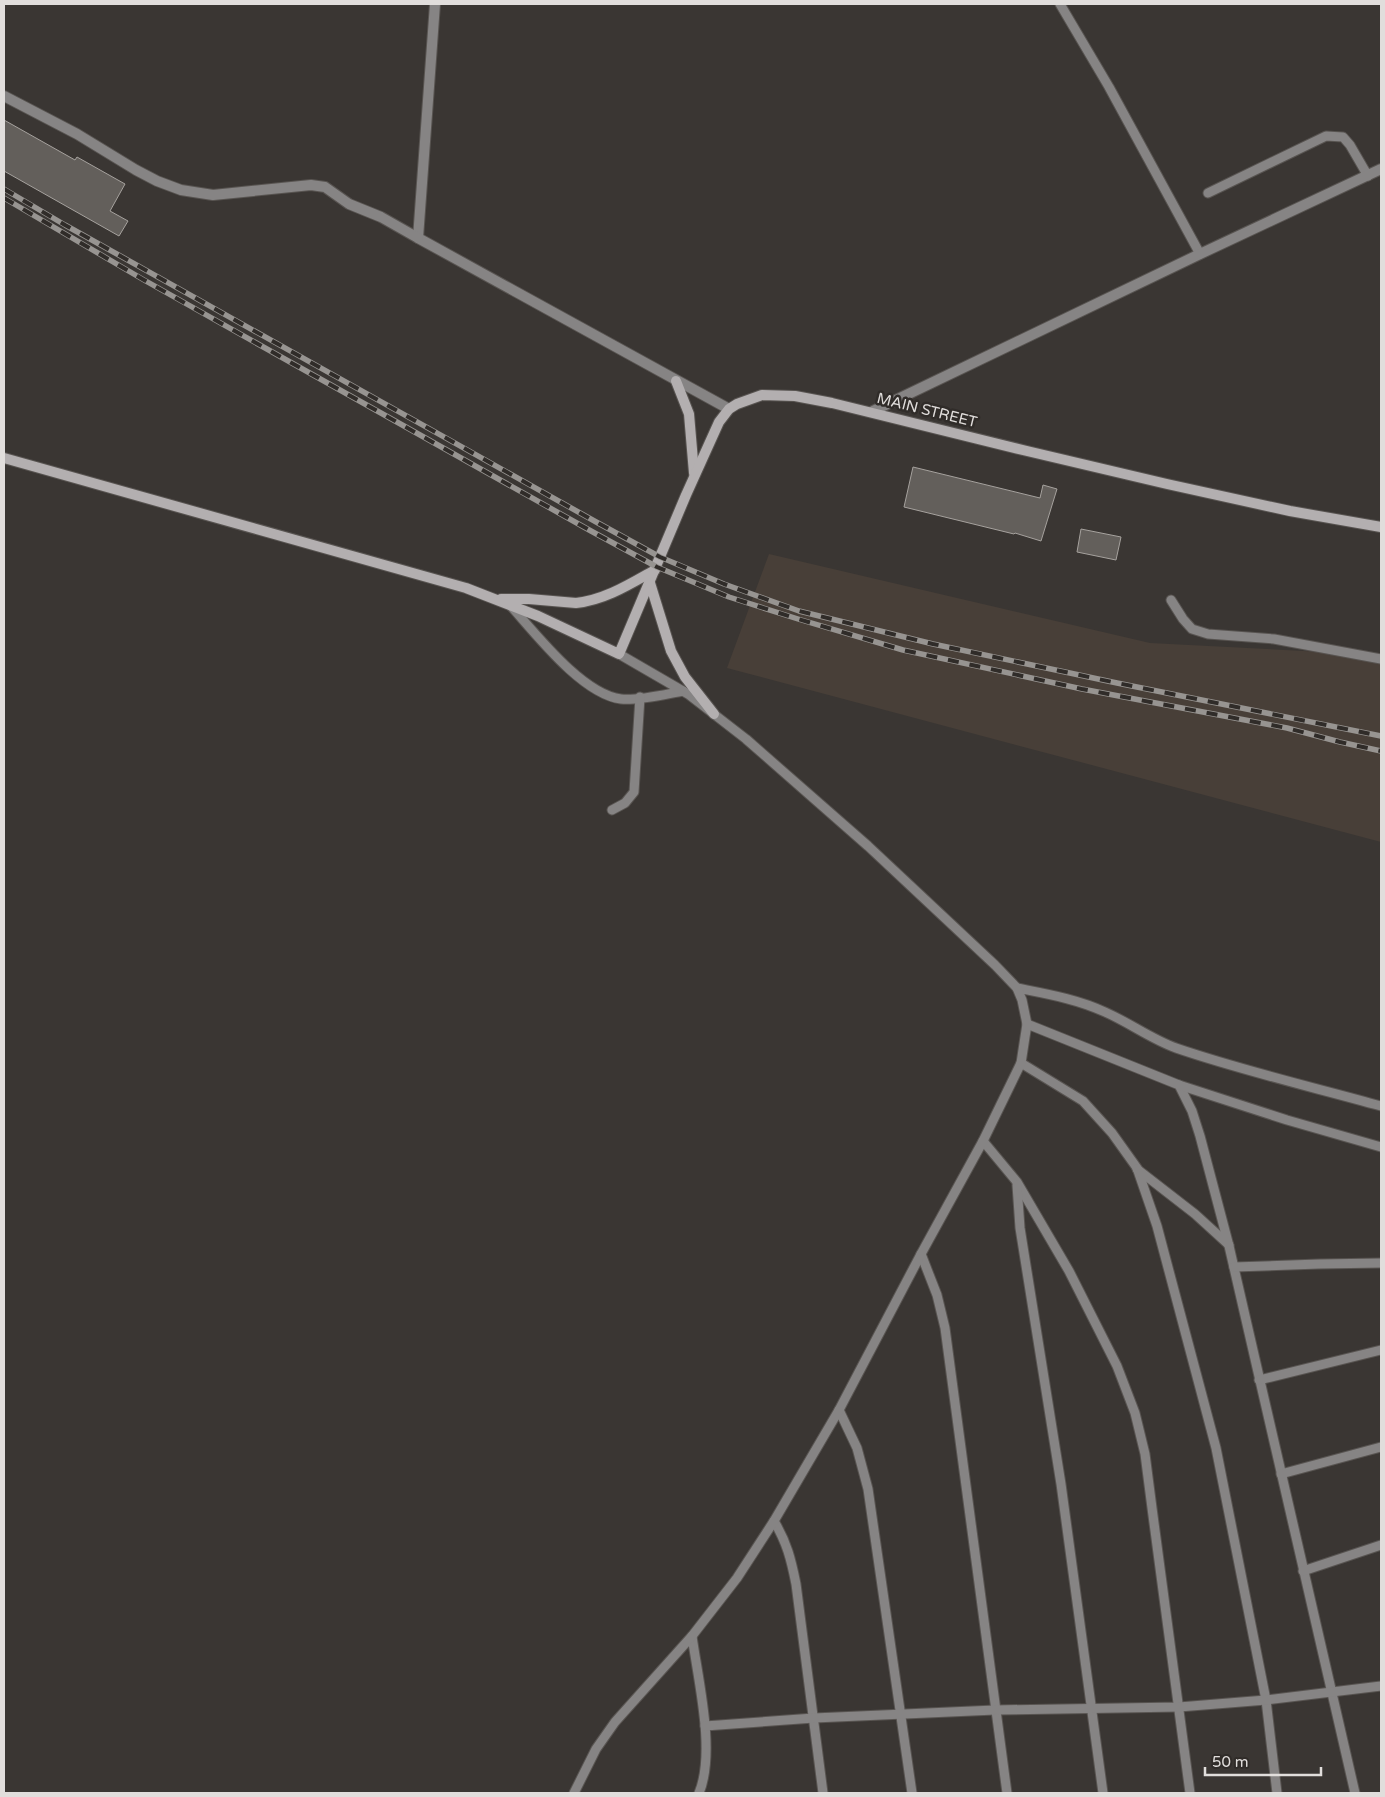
<svg xmlns="http://www.w3.org/2000/svg" width="1385" height="1797" font-family="'Varela Round',sans-serif">
	<style>
		.built { fill: #483f38 }
		.building { fill: #635f5b; stroke: #a6a29e }
		.lines { fill: none; stroke-linecap: round; stroke-linejoin: round }
		.service-casing { stroke: #585451; stroke-width: 11 }
		.minor-casing { stroke: #585451; stroke-width: 12 }
		.secondary-casing { stroke: #585451; stroke-width: 12 }
		.service { stroke: #868484; stroke-width: 9 }
		.minor { stroke: #868484; stroke-width: 10 }
		.secondary { stroke: #b3afb0; stroke-width: 10 }
		.rail-casing { stroke: #979491; stroke-width: 5.5 }
		.rail { stroke: #302c29; stroke-width: 4; stroke-dasharray: 11; stroke-linecap: butt }
		.labels { text-anchor: middle; stroke-width: 5; stroke-linejoin: round; paint-order: stroke }
		.street-label { font-size: 15px; fill: #e1dedc; stroke: #302c29 }
	</style>
	<rect width="100%" height="100%" fill="#3a3633"/>
	<polygon class="built" points="769,554 1150,643 1381,655 1381,842 727,668"/>
	<g class="building">
		<polygon points="4,120 75,160 77,157 125,184 110,211 128,221 119,236 4,171"/>
		<polygon points="913,467 1040,498 1043,485 1057,489 1041,541 1015,533 1014,534 904,507"/>
		<polygon points="1081,529 1121,537 1116,560 1077,552"/>
	</g>
	<g class="lines">
		<defs>
			<g id="service">
				<polyline points="1060,4 1109,87 1200,254"/>
				<polyline points="1208,193 1326,136 1343,137 1350,145 1368,176"/>
				<polyline points="1171,600 1183,619 1192,629 1208,634 1274,639 1381,659"/>
				<path d="M 510,605 C 536,634 582,694 621,699 C 638,701 666,694 683,691"/>
				<polyline points="612,810 625,803 634,792 640,697"/>
				<path d="M 1017,988 C 1047,994 1077,999 1105,1012 C 1130,1023 1151,1039 1176,1048 C 1243,1071 1313,1087 1381,1106"/>
				<polyline points="1027,1024 1179,1085 1192,1111 1200,1136 1229,1246 1355,1793"/>
				<polyline points="1021,1063 1083,1101 1112,1133 1137,1168 1157,1226 1216,1448 1266,1700 1277,1793"/>
				<polyline points="1179,1085 1287,1120 1381,1147"/>
				<polyline points="983,1141 1017,1182 1069,1271 1117,1366 1135,1413 1145,1454 1152,1508 1190,1793"/>
				<polyline points="1137,1169 1195,1214 1229,1245"/>
				<polyline points="1017,1185 1020,1228 1061,1484 1103,1793"/>
				<polyline points="921,1254 937,1295 945,1328 1007,1793"/>
				<polyline points="1234,1267 1319,1264 1381,1263"/>
				<polyline points="1259,1380 1381,1350"/>
				<polyline points="839,1410 857,1448 868,1489 912,1793"/>
				<polyline points="1281,1474 1381,1447"/>
				<path d="M 774,1521 C 787,1543 791,1559 796,1584 L 823,1793"/>
				<polyline points="1303,1571 1381,1545"/>
				<path d="M 692,1636 C 698,1680 716,1752 699,1793"/>
				<polyline points="705,1726 814,1718 995,1710 1179,1707 1266,1700 1381,1686"/>
				<polyline points="574,1793 596,1749 615,1722 692,1636 737,1578 774,1521 839,1410 921,1254 983,1141 1021,1063 1027,1024 1022,1000 1017,988 995,965 868,846 746,739 688,694 619,654"/>
			</g>
			<g id="minor">
				<polyline points="435,4 418,238 729,409"/>
				<polyline points="4,96 77,134 136,170 157,181 181,190 213,195 311,185 325,187 349,204 381,217 418,238"/>
				<polyline points="873,411 1200,254 1381,169"/>
			</g>
			<g id="secondary">
				<polyline points="676,381 689,414 694,473"/>
				<polyline points="4,458 466,588 538,616 619,654 686,495 719,422 729,409 737,404 762,395 795,396 832,403 1027,451 1167,484 1290,511 1381,527"/>
				<polyline points="650,583 671,651 685,677 714,714"/>
				<path d="M 501,599 L 529,599 L 576,603 C 605,600 630,584 655,570"/>
			</g>
		</defs>
		<use href="#service" class="service-casing"/>
		<use href="#minor" class="minor-casing"/>
		<use href="#secondary" class="secondary-casing"/>
		<use href="#service" class="service"/>
		<use href="#minor" class="minor"/>
		<use href="#secondary" class="secondary"/>
		<defs>
			<g id="rail">
				<polyline points="4,189 65,225 598,523 660,557 724,584 799,611 933,644 1117,683 1381,736"/>
				<polyline points="4,198 144,280 591,531 657,567 729,597 798,619 903,650 1082,689 1287,728 1340,742 1381,751"/>
			</g>
		</defs>
		<use href="#rail" class="rail-casing"/>
		<use href="#rail" class="rail"/>
	</g>
	<g class="labels">
		<g class="street-label">
			<text transform="translate(927 410) rotate(14)" y="5">MAIN STREET</text>
		</g>
	</g>
	<rect width="1385" height="1797" fill="none" stroke="#e1dedc" stroke-width="10"/>
	<path d="M1205 1767v8h116v-8" fill="none" stroke="#e1dedc" stroke-width="2.5"/>
	<text x="1212" y="1767" font-size="15" fill="#e1dedc" stroke="#302c29" stroke-width="4" paint-order="stroke">50 m</text>
</svg>
